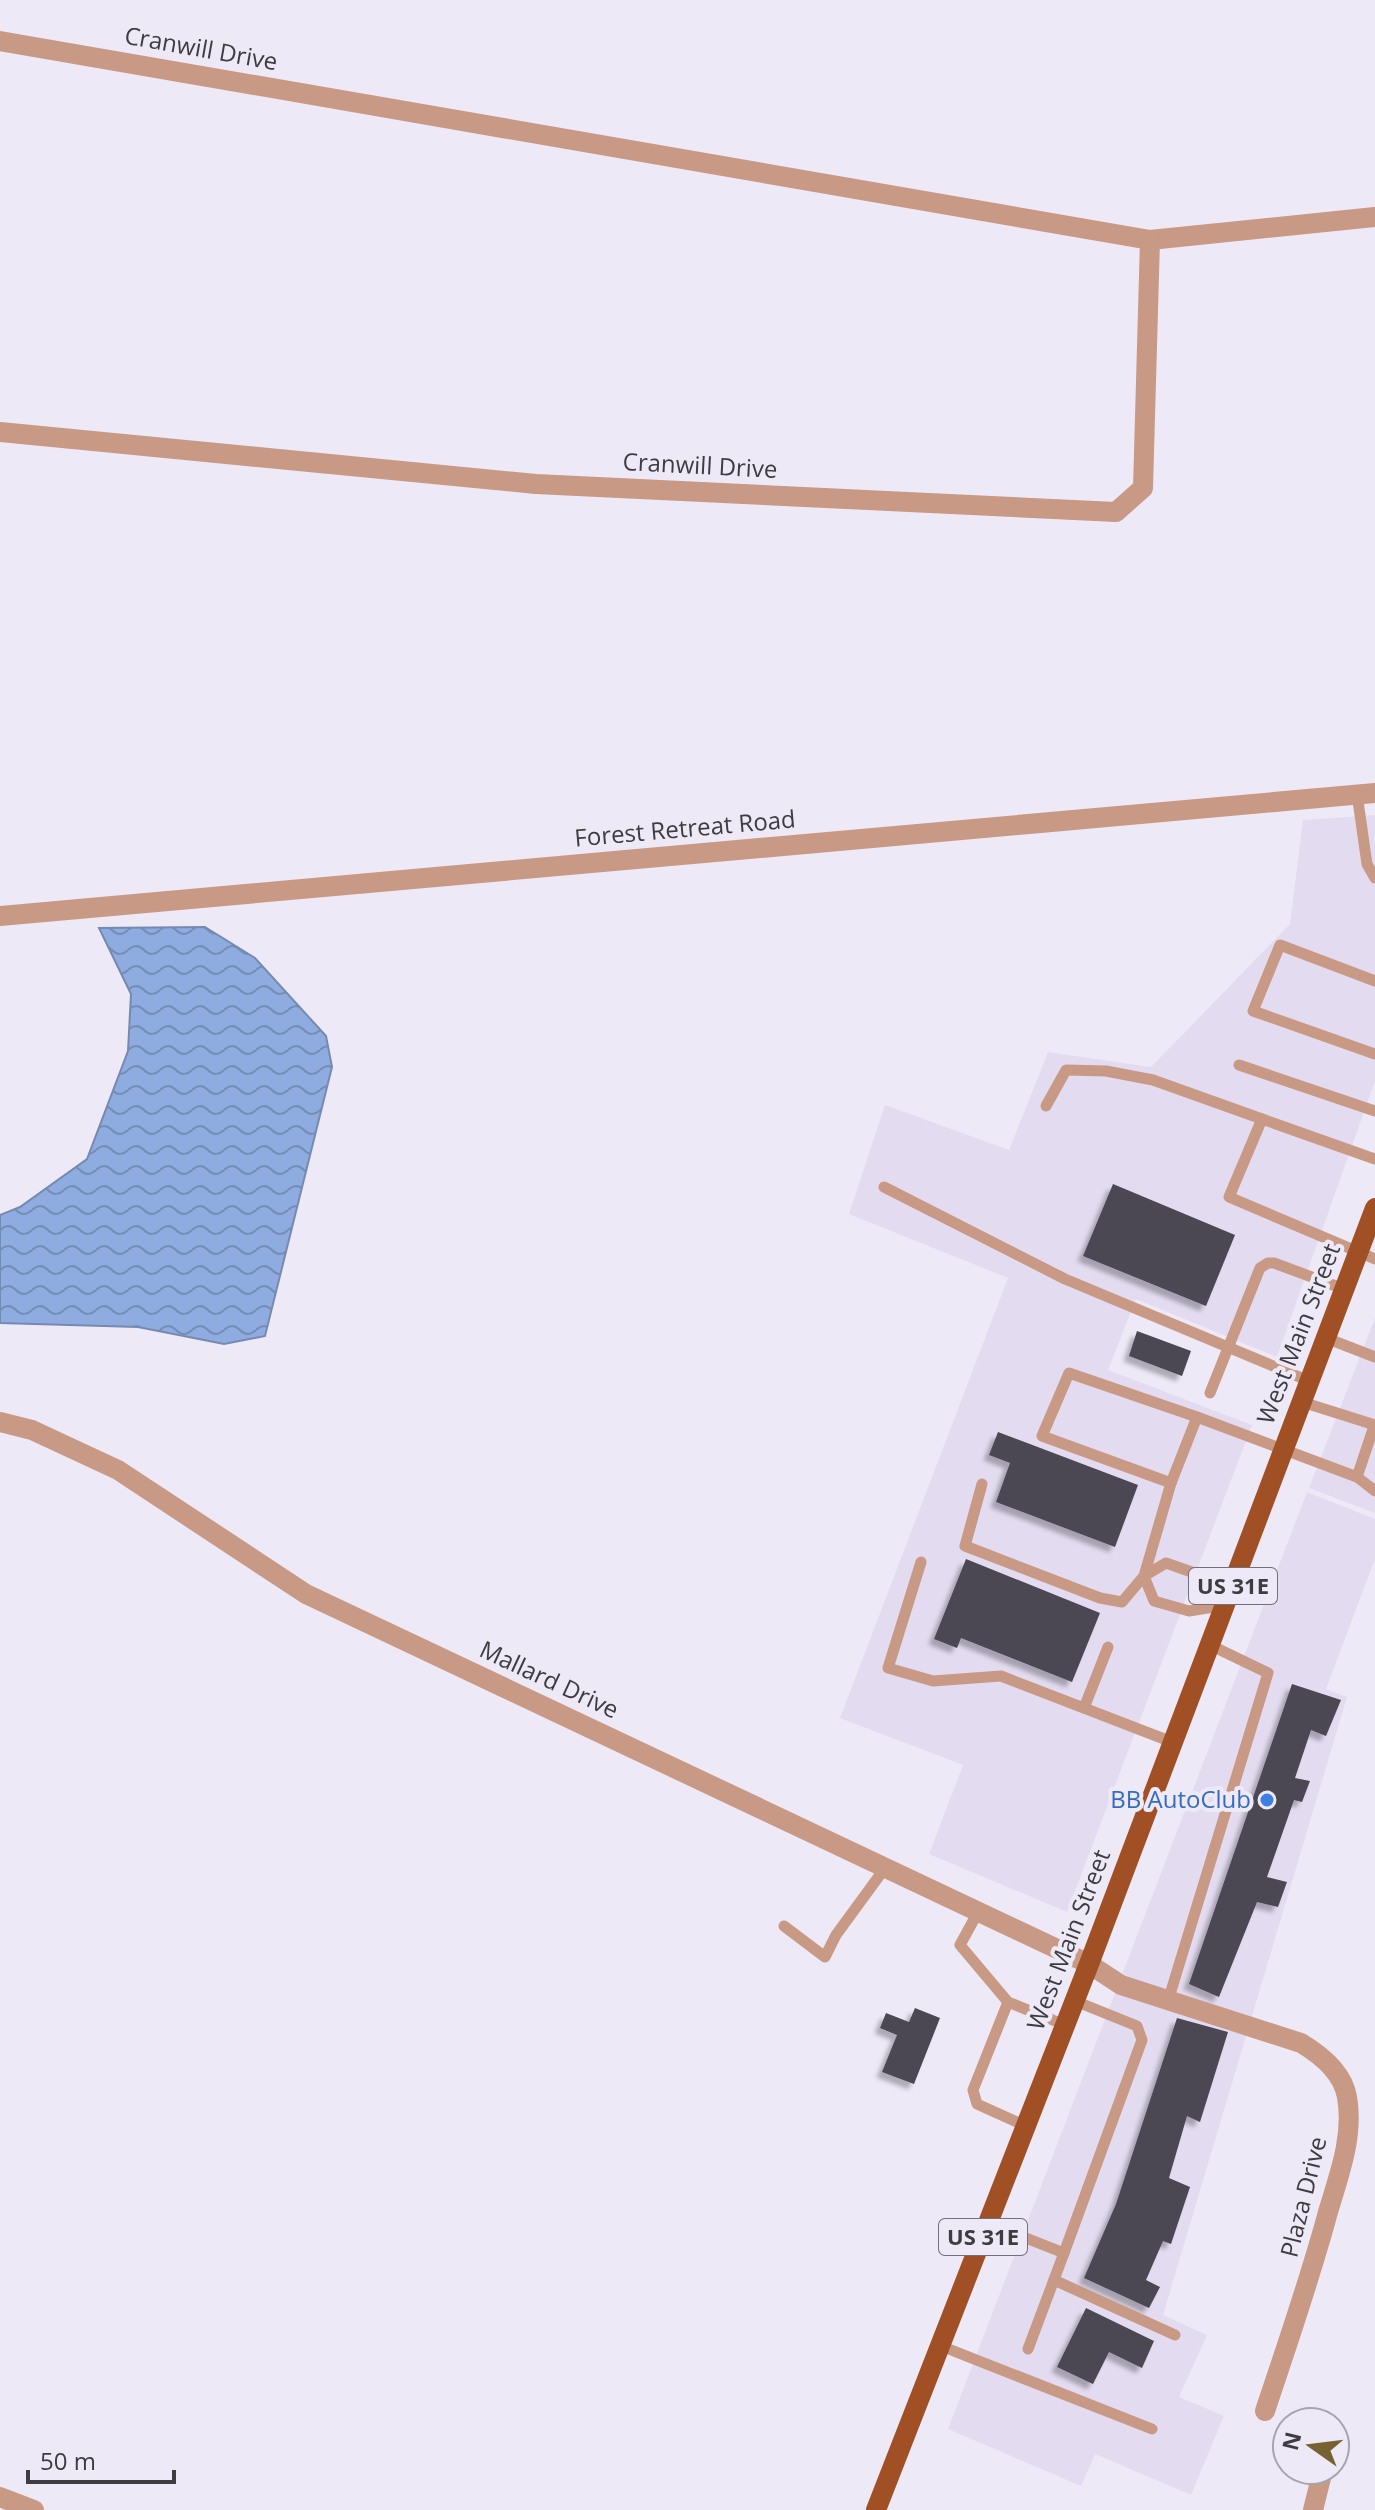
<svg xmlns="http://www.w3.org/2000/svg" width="1375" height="2510" font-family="'Open Sans',sans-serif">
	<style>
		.built { fill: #e3dcf1 }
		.water { fill: url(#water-waves); stroke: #768ab0; stroke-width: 2 }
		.building { fill: #4b4752; filter: url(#shadow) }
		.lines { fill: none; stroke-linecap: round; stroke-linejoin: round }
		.service { stroke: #c89984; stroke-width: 11 }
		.minor { stroke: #c89984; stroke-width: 20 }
		.primary { stroke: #a15026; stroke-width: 20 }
		.shop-dot { fill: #3f7fe0; stroke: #eee9f7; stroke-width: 3 }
		.labels { text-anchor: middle; stroke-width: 8; stroke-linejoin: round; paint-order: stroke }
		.shield { fill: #eee9f7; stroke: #737078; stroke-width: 2 }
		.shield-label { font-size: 22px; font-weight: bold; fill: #3e3c41 }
		.street-label { font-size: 24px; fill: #3e3c41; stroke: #eee9f7 }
		.shop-label { font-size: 24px; fill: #366cbe; stroke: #eee9f7; text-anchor: end }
	</style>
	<defs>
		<pattern id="water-waves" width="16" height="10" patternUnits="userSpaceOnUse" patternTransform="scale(2)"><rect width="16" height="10" fill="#8eacdf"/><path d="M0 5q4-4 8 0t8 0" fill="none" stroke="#758db6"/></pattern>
		<filter id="shadow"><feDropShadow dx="-5.5" dy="5.5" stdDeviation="2" flood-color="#0004"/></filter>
	</defs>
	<rect width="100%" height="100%" fill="#eee9f7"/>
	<g class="built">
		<polygon points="1375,815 1375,1081 1277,1357 1136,1299 1108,1370 1252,1425 1067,1912 929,1854 963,1765 840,1718 1008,1278 849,1214 885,1105 1009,1150 1048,1052 1151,1067 1290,924 1303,820"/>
		<polygon points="1375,1318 1375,1513 1309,1488"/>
		<polygon points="1307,1492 1375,1519 1375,1559 1326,1689 1347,1697 1163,2315 1207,2335 1179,2397 1224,2416 1191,2495 1095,2454 1081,2486 948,2429"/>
	</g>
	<polygon class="water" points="205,927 255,958 326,1036 332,1067 265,1336 224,1344 138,1327 0,1323 0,1215 20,1207 87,1159 128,1051 131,994 99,928"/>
	<g class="building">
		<polygon points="1113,1184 1235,1235 1206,1306 1083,1256"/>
		<polygon points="1137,1331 1191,1351 1182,1376 1129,1356"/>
		<polygon points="998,1432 1138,1485 1115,1547 996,1502 1010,1463 989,1455"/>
		<polygon points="966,1559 1100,1613 1072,1682 961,1638 957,1648 934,1639"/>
		<polygon points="1292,1684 1341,1700 1326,1736 1311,1730 1295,1778 1310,1781 1302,1802 1294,1800 1267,1877 1287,1882 1278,1907 1257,1902 1219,1997 1189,1984"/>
		<polygon points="915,2008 940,2018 914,2084 882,2072 897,2035 880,2028 886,2013 909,2022"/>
		<polygon points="1177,2018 1228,2032 1200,2122 1187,2116 1169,2178 1190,2187 1171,2244 1163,2241 1146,2280 1160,2287 1149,2308 1084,2278 1116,2204"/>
		<polygon points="1086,2308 1154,2341 1142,2368 1109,2352 1093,2384 1057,2367"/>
	</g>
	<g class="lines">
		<g class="service">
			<polyline points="1357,794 1367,864 1375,878"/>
			<polyline points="1375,981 1280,945 1253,1011 1375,1054"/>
			<polyline points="1239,1065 1375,1111"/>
			<polyline points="1046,1106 1066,1070 1106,1071 1153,1080 1262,1119"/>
			<polyline points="1375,1159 1262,1119 1229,1197 1375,1259"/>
			<polyline points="884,1187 1065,1279 1309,1381"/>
			<polyline points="1326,1338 1375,1357"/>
			<polyline points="1210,1393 1260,1268 1268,1263 1274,1263 1344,1289"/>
			<polyline points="1302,1402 1375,1425"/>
			<polyline points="1357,1477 1374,1426"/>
			<polyline points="1171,1483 1197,1417"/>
			<polyline points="982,1484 965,1546 1100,1598 1122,1602 1144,1576 1166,1563 1203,1576 1226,1605 1189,1611 1154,1601 1144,1576 1171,1483 1042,1436 1069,1373 1197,1417 1357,1477 1375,1491"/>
			<polyline points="921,1562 888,1668 933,1681 1001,1676 1172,1742"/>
			<polyline points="1084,1708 1108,1647"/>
			<polyline points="978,1912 960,1945 1008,2002"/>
			<polyline points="784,1926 825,1957 836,1935 885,1868"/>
			<polyline points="1168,2001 1268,1673 1210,1645"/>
			<polyline points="1026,2126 977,2104 973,2090 1008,2002 1065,2025"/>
			<polyline points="988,2223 1064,2253 1028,2349"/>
			<polyline points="1064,2253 1142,2040 1137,2026 1075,2001"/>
			<polyline points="1054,2280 1175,2335"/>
			<polyline points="941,2346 1152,2429"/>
		</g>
		<g class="minor">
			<polyline points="0,41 1150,240 1375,217"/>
			<polyline points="0,432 536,484 1116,512 1143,488 1150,240"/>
			<polyline points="0,916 1375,793"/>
			<path d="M 0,1422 L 32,1430 L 118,1470 L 306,1594 L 1089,1964 L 1121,1985 L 1301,2043 C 1321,2055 1343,2073 1347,2097 C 1354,2136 1339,2175 1328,2212 C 1310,2279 1287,2345 1265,2411"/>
			<polyline points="0,2497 34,2510"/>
			<polyline points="1313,2510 1323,2470"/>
		</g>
		<polyline class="primary" points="876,2510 1089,1964 1375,1208"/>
	</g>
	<circle class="shop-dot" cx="1267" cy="1800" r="8"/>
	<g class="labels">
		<g class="shield">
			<rect x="1189" y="1568" width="88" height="36" rx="6"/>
			<rect x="939" y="2219" width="88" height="36" rx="6"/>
		</g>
		<g class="shield-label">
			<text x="1233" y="1594">US 31E</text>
			<text x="983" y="2245">US 31E</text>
		</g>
		<g class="street-label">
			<text transform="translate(201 49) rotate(10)" y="8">Cranwill Drive</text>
			<text transform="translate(700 466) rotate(3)" y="8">Cranwill Drive</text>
			<text transform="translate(685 829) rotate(-5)" y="8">Forest Retreat Road</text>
			<text transform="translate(1299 1334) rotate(-69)" y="8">West Main Street</text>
			<text transform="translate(549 1680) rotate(25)" y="8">Mallard Drive</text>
			<text transform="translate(1069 1940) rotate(-69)" y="8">West Main Street</text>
			<text transform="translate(1304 2197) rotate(-76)" y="8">Plaza Drive</text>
		</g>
		<g class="shop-label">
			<text x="1251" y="1808">BB AutoClub</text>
		</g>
	</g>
	<g transform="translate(1311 2446) rotate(284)"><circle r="38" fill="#eee9f7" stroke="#a8a4ae" stroke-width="2"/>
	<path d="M0-6L14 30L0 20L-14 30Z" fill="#766231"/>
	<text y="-12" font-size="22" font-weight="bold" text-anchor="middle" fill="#3e3c41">N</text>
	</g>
	<path d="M28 2470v12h146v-12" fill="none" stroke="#3e3c41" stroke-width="4"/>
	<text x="40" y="2470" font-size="24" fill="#3e3c41" stroke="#eee9f7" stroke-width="6" paint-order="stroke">50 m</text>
</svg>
